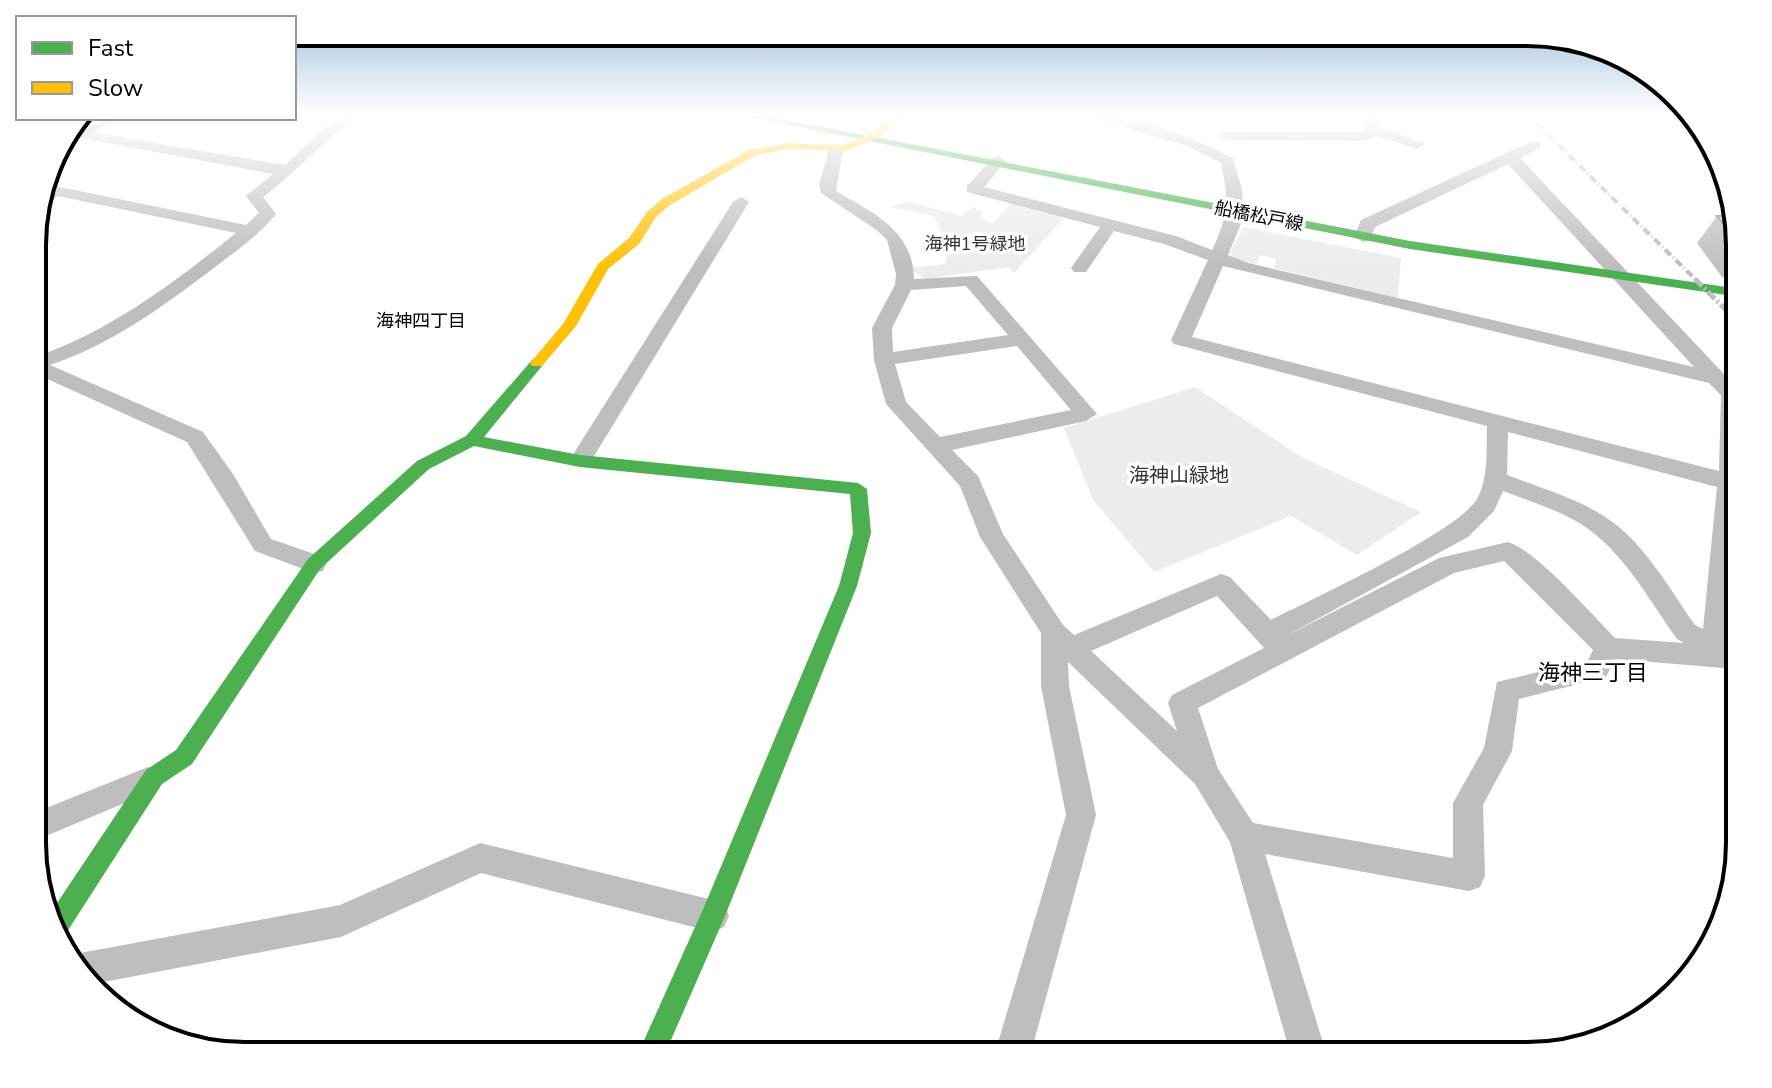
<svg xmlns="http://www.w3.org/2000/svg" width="1772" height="1088" font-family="'Nunito Sans','Noto Sans JP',sans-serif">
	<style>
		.green { fill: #ececec }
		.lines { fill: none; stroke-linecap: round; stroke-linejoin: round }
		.street { fill: #bebebe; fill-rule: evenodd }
		.fast { fill: #4caf50; fill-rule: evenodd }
		.slow { fill: #ffc107; fill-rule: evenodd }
		.rail-far1 { stroke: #bebebe; stroke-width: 4; stroke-dasharray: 8 3 1 3; stroke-linecap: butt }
		.rail { stroke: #bebebe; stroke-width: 5; stroke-dasharray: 10 3 2 3; stroke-linecap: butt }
		.wall { fill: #c0c0c0 }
		.building { fill: #dfdfdf; stroke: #9c9c9c; stroke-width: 2 }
		.labels { text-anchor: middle; stroke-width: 7; stroke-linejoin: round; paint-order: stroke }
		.far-street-label { font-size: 18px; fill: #000; stroke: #fff }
		.far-park-label { font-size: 18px; fill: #333; stroke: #fff }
		.far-neighbourhood-label { font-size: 18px; fill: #000; stroke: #fff }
		.park-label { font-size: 20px; fill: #333; stroke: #fff }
		.neighbourhood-label { font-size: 22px; fill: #000; stroke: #fff }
		.rim { fill: none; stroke: #000; stroke-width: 4 }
	</style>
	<rect width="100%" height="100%" fill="#fff"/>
	<g class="green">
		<polygon points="907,201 961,216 972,207 982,211 982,218 993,224 1010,204 1064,218 1014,273 1009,267 925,279 909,268 946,264 947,245 934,216 889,207"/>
		<polygon points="1243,227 1401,258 1398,298 1273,268 1276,259 1260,255 1256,264 1238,260 1230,254"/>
		<polygon points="1195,387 1303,458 1421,512 1357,555 1291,516 1154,572 1093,500 1064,428"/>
	</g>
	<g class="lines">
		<g class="street">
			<path d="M 347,113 L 361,113 C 354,126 342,127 332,137 C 308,157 288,178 263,197 L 276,214 C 260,234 236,251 215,267 C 165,305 111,345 50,365 L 203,432 L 233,474 L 271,539 L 323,557 L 326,564 L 323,571 L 314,573 L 255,551 L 187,442 L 34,373 L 34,357 C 108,333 175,282 236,233 L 58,196 L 45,205 L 37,206 L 41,193 L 55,186 L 246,225 L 259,213 L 246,196 L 273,174 L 86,139 L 79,135 L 86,131 L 285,165 L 324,128 Z"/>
			<polygon points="874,113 902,113 907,117 900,121"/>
			<path d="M 1077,113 C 1129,113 1187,135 1233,158 L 1242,189 L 1243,219 L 1228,255 L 1248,263 L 1694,367 L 1508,164 L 1375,227 L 1369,241 L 1363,242 L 1354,237 L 1361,220 L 1530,142 L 1540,142 L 1540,148 L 1520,158 L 1740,391 L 1740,489 L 1728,634 L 1740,648 L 1740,677 L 1728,675 L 1723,668 L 1615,659 L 1606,677 L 1519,699 L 1512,751 L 1483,805 L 1485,876 L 1480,887 L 1469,891 L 1265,854 L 1327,1056 L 1291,1056 L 1230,842 L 1195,784 L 1068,662 L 1069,686 L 1096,815 L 1030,1056 L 994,1056 L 1066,815 L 1041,686 L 1041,633 L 980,537 L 960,486 L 886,404 L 874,360 L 872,328 L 895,285 L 896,274 L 887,240 L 878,231 L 821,193 L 819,185 L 830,146 L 835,144 L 843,149 L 836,191 C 873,213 913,230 914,279 L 977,276 L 1097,414 L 1086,421 L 952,450 L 978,476 L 1003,534 L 1063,625 L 1074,635 L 1221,574 L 1230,577 L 1271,620 C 1312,599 1458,532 1477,499 C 1489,478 1486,450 1487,426 L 1174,344 L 1171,340 L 1208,260 L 1164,244 L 1114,231 L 1086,272 L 1074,272 L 1071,268 L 1100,227 L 967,192 L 967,186 L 993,158 L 998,156 L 1006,161 L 984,187 L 1176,236 L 1212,250 C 1229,214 1229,202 1221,163 L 1187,146 ZM 1223,266 L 1709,383 L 1721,395 L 1719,471 L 1192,337 ZM 966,286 L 1008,335 L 893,352 L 892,328 L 911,290 ZM 1017,346 L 1071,410 L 940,437 L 906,402 L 895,364 ZM 1508,432 L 1717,487 L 1703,629 L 1695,625 C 1671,591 1647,548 1614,523 C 1583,500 1543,489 1507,475 ZM 1503,491 C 1526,500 1550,507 1572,519 C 1619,543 1647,597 1677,639 L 1684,643 L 1615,638 C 1591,614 1537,551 1508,542 L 1439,558 L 1286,636 L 1468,537 L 1494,511 ZM 1504,561 L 1593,650 L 1588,660 L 1497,682 L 1484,748 L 1453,803 L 1453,858 L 1253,823 L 1218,769 L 1198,708 L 1454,573 ZM 1217,596 L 1264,648 L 1172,695 L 1168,703 L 1177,731 L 1091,651 Z"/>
			<polygon points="1359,113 1373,113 1381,127 1425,144 1417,149 1377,136 1365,141 1227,140 1220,136 1227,132 1362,132 1367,129"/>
			<polygon points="1655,113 1691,117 1700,127 1657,116"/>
			<polygon points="741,197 749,202 588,466 572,466 569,461 572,456 733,202"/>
			<polygon points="148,767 158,771 163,780 158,789 34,841 34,813"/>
			<polygon points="480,843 713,900 724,905 729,916 724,927 713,932 481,873 341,937 93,984 69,958 80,953 340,905"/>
		</g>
		<g class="fast">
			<polygon points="729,113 751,113 1410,241 1740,289 1740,297 1410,249"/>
			<polygon points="108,118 121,118 54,152 61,141"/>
			<polygon points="537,358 542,360 542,366 484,437 580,455 858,483 867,489 871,533 857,586 725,916 664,1056 637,1056 704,907 839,586 853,533 850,494 580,467 474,446 429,469 320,569 192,764 162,784 63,938 57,940 49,915 146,770 176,750 308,559 417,461 466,436 532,360"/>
		</g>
		<polygon class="slow" points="898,113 910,113 876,139 845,151 788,149 756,155 670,205 656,217 639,244 608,269 576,326 542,366 532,366 530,363 563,324 598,264 629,238 647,212 662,199 749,150 788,143 840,146 868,135"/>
		<polyline class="rail-far1" points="1526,113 1697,281"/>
		<polyline class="rail" points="1695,279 1740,324"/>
	</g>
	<polygon class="wall" points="1717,216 1740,231 1740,279 1722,277 1697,243"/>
	<polygon class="building" points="1717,216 1735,216 1740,231 1740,245"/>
	<linearGradient id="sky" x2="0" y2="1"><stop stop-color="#97b8d8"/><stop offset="0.43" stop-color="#fff"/><stop offset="1" stop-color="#fff" stop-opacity="0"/></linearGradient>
	<rect width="1772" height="265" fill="url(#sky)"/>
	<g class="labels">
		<g class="far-street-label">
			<text transform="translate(1259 216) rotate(11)" y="6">船橋松戸線</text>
		</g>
		<g class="far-park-label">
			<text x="975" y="250">海神1号緑地</text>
		</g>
		<g class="far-neighbourhood-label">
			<text x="421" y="327">海神四丁目</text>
		</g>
		<g class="park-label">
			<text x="1179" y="482">海神山緑地</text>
		</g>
		<g class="neighbourhood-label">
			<text x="1593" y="680">海神三丁目</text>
		</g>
	</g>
	<path d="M0 0H1772V1088H0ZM245 46H1527A199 199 0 0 1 1726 245V843A199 199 0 0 1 1527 1042H245A199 199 0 0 1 46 843V245A199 199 0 0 1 245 46Z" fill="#fff" fill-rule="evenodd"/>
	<path class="rim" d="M245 46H1527A199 199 0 0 1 1726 245V843A199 199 0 0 1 1527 1042H245A199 199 0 0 1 46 843V245A199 199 0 0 1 245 46Z"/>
	<rect x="16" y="16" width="280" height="104" fill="#ffffff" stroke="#999999" stroke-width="2"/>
	<rect x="32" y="42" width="40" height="12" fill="#4caf50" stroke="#999999" stroke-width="2"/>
	<text x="88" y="56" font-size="24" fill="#000000">Fast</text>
	<rect x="32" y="82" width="40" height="12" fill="#ffc107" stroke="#999999" stroke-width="2"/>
	<text x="88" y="96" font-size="24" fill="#000000">Slow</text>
</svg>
